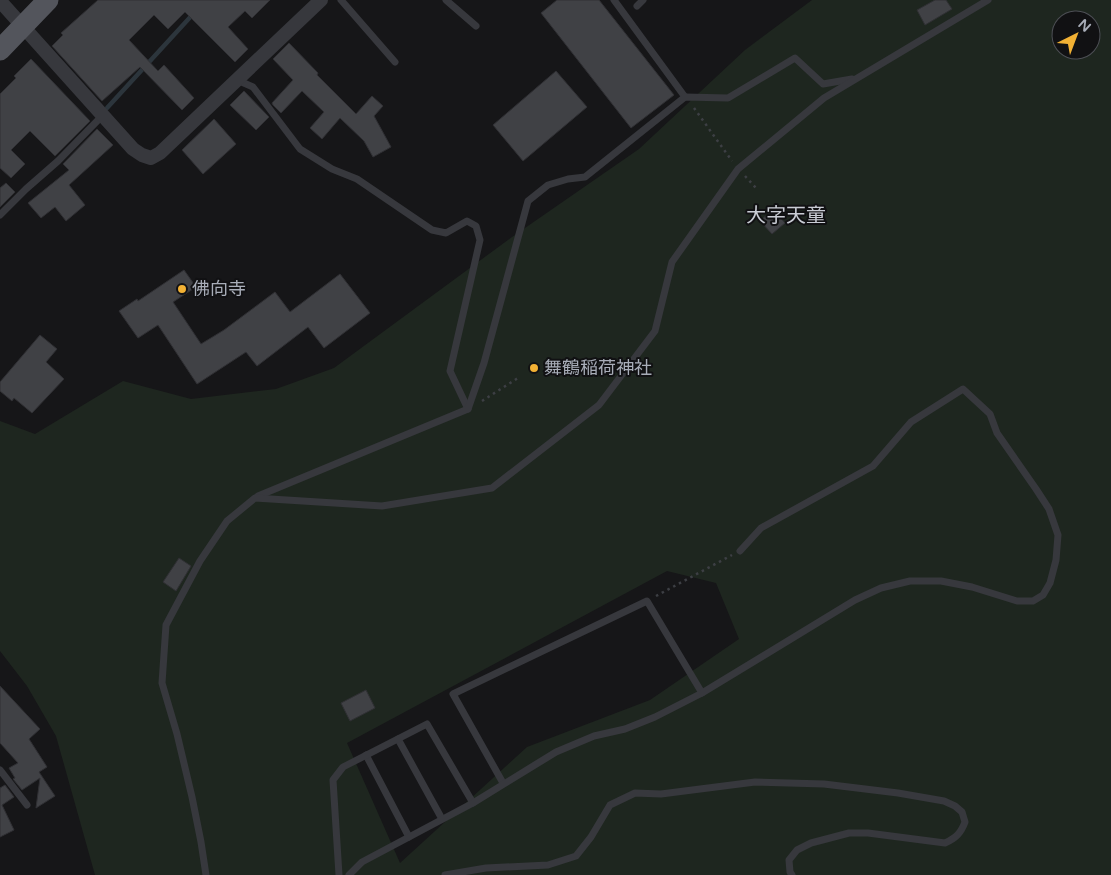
<svg xmlns="http://www.w3.org/2000/svg" width="1111" height="875" font-family="'Varela Round','Noto Sans JP',sans-serif">
	<style>
		.green { fill: #1e261f; fill-rule: evenodd }
		.lines { fill: none; stroke-linecap: round; stroke-linejoin: round }
		.stream { stroke: #2c353c; stroke-width: 4.5 }
		.building { fill: #404145; stroke: #303034 }
		.path { stroke: #3d3f44; stroke-width: 2.5; stroke-dasharray: 2.5 4; stroke-linecap: butt }
		.lane { stroke: #37383d; stroke-width: 7 }
		.street { stroke: #37383d; stroke-width: 14 }
		.primary { stroke: #53555c; stroke-width: 21 }
		.poi-dot { fill: #f2b134; stroke: #111113; stroke-width: 2 }
		.labels { text-anchor: middle; stroke-width: 4; stroke-linejoin: round; paint-order: stroke }
		.poi-label { font-size: 18px; fill: #a8adb8; stroke: #111113; text-anchor: start }
		.quarter-label { font-size: 20px; fill: #c9ccd4; stroke: #111113 }
	</style>
	<rect width="100%" height="100%" fill="#161618"/>
	<path class="green" d="M 812,0 L 1111,0 L 1111,875 L 95,875 L 56,736 L 27,686 L 0,651 L 0,421 L 35,434 L 123,381 L 191,399 L 276,389 L 334,368 L 512,237 L 639,149 L 745,50 ZM 1061,20 L 1091,20 L 1091,50 L 1061,50 ZM 667,571 L 716,583 L 739,639 L 650,700 L 527,747 L 400,863 L 347,743 Z"/>
	<g class="lines">
		<polyline class="stream" points="107,108 194,13"/>
	</g>
	<g class="building">
		<polygon points="98,0 270,0 252,18 245,11 228,27 248,49 235,62 185,12 168,29 154,15 129,40 158,71 164,65 194,98 182,110 140,67 102,101 52,46 63,35 61,33"/>
		<polygon points="557,0 599,0 674,95 631,128 541,13"/>
		<polygon points="935,0 946,0 952,9 925,25 917,10"/>
		<polygon points="289,43 318,73 317,75 356,114 372,96 383,106 374,116 391,147 373,157 364,141 340,118 322,139 310,128 324,112 302,91 281,113 273,105 272,103 293,80 273,59"/>
		<polygon points="31,59 90,121 55,156 30,131 11,150 25,164 11,178 0,168 0,94 16,78 14,76"/>
		<polygon points="556,71 587,107 523,161 493,125"/>
		<polygon points="244,91 269,117 256,130 230,105"/>
		<polygon points="214,119 236,144 203,174 182,150"/>
		<polygon points="97,129 113,145 69,185 85,205 66,221 55,207 41,218 28,203 69,170 63,164"/>
		<polygon points="6,183 15,192 0,207 0,188"/>
		<polygon points="773,209 785,223 772,234 760,221"/>
		<polygon points="184,270 196,287 173,302 201,344 224,330 275,292 290,312 340,274 370,313 324,348 308,327 257,366 246,352 197,384 158,325 138,338 119,311 137,299 138,301"/>
		<polygon points="40,335 57,349 46,362 64,379 32,413 14,398 12,401 0,391 0,382"/>
		<polygon points="179,558 191,566 176,591 163,582"/>
		<polygon points="0,686 40,729 29,739 47,767 39,772 55,796 36,808 40,778 22,790 13,779 15,778 9,768 18,763 0,743"/>
		<polygon points="366,690 375,708 350,721 341,703"/>
		<polygon points="5,785 14,797 2,805 14,830 0,837 0,788"/>
	</g>
	<g class="lines">
		<g class="path">
			<polyline points="694,108 732,161"/>
			<polyline points="745,176 756,188"/>
			<polyline points="482,401 518,378"/>
			<polyline points="656,596 732,555"/>
		</g>
		<g class="lane">
			<polyline points="341,0 395,62"/>
			<polyline points="446,0 476,26"/>
			<polyline points="614,0 685,97"/>
			<polyline points="637,6 643,0"/>
			<polyline points="237,80 253,87 300,149 332,169 357,179 432,230 446,233 467,221 476,226 480,240 450,371 468,409"/>
			<polyline points="0,215 26,189 58,161 103,115"/>
			<polyline points="258,496 468,409 484,363 528,201 548,185 568,179 585,177 685,97 728,98 795,58 823,84 852,79"/>
			<polyline points="398,739 442,819"/>
			<polyline points="366,755 409,837"/>
			<polyline points="0,770 27,805"/>
			<polyline points="503,783 453,694 647,601 702,693"/>
			<polyline points="206,875 201,842 192,797 177,734 162,683 166,625 200,561 227,521 255,498 382,506 492,488 599,405 655,331 672,262 738,169 824,98 988,0"/>
			<polyline points="339,875 333,780 343,767 427,724 473,803"/>
			<polyline points="349,875 362,862 473,803 556,752 594,736 625,729 655,717 702,693 855,600 881,588 910,581 941,581 972,587 1017,601 1033,601 1043,595 1050,583 1056,560 1058,535 1049,509 1036,489 997,433 990,414 963,389 911,422 873,466 761,528 740,551"/>
			<path d="M 445,875 L 486,868 L 548,865 L 576,856 L 591,837 L 610,805 L 635,793 L 661,794 L 755,782 L 824,784 L 898,793 L 944,801 L 955,806 L 962,812 L 965,822 C 961,833 956,838 945,843 L 868,833 L 849,833 L 811,843 L 797,850 L 789,860 L 790,872 L 792,875"/>
		</g>
		<polyline class="street" points="0,1 133,149 142,155 151,158 160,153 321,0"/>
		<polyline class="primary" points="0,50 48,0"/>
	</g>
	<g class="poi-dot">
		<circle cx="182" cy="289" r="5"/>
		<circle cx="534" cy="368" r="5"/>
	</g>
	<g class="labels">
		<g class="poi-label">
			<text x="192" y="295">佛向寺</text>
			<text x="544" y="374">舞鶴稲荷神社</text>
		</g>
		<g class="quarter-label">
			<text x="786" y="222">大字天童</text>
		</g>
	</g>
	<g transform="translate(1076 35) rotate(42)"><circle r="24" fill="#111113" stroke="#4d4f55"/>
	<path d="M0-4L9 19L0 12L-9 19Z" fill="#f2b134"/>
	<text y="-8" font-size="14" font-weight="bold" text-anchor="middle" fill="#a8adb8">N</text>
	</g>
</svg>
